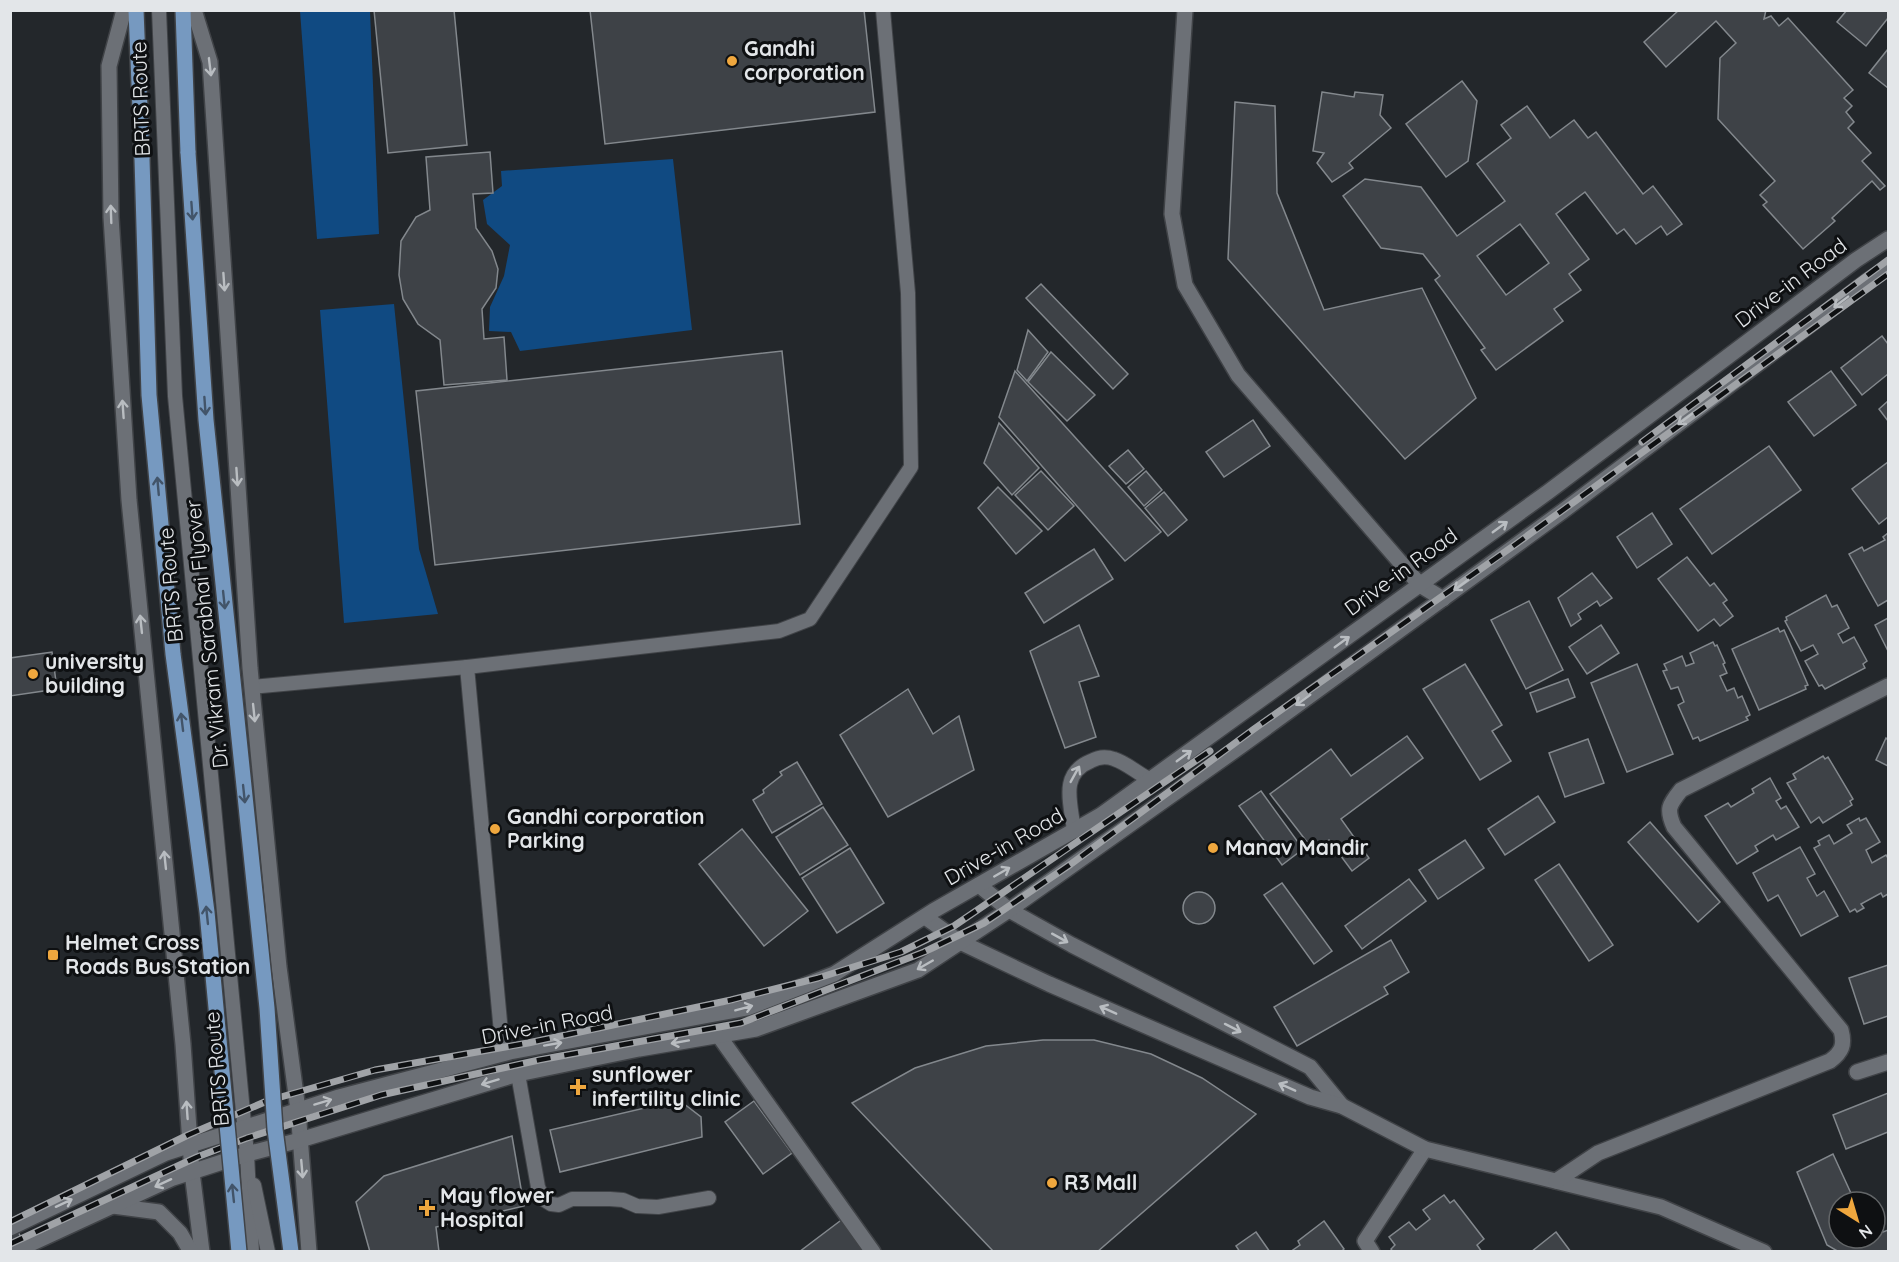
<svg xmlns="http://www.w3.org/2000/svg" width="1899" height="1262" font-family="Quicksand,sans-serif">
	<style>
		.green { fill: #104a82 }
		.building { fill: #3e4247; stroke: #83888d; stroke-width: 1.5; fill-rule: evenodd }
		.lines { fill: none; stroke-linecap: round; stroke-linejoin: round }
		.lane-casing { stroke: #404347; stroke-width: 16 }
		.street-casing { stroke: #404347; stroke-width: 18 }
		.secondary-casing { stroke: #404347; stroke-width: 18 }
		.primary-casing { stroke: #404347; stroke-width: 18 }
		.lane { stroke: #6c7076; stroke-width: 14 }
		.street { stroke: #6c7076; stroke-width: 15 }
		.secondary { stroke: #6c7076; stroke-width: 15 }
		.primary { stroke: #7699c0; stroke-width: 15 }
		.rail-casing { stroke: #a0a3a7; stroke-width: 7 }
		.rail { stroke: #0e1012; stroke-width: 4.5; stroke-dasharray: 14; stroke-linecap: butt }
		.primary-bridge-casing { stroke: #404347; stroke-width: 18; stroke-linecap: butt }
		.primary-bridge { stroke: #7699c0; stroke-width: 15 }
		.oneway { stroke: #b9bdc1 }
		.oneway2 { stroke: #425469 }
		.poi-dot { fill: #efa73e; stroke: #0e1012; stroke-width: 2 }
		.labels { text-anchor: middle; stroke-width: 6; stroke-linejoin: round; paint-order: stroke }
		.poi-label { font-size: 21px; font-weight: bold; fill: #e3e6e9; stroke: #0e1012; text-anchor: start }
		.street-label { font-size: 21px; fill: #e3e6e9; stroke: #0e1012 }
	</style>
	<rect width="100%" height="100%" fill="#23272b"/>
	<g class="green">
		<polygon points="300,11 370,11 379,234 317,239"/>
		<polygon points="673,159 692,330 520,351 511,332 489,331 490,307 504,276 510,245 487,224 483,200 502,186 501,171"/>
		<polygon points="394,304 419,549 438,614 344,623 320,310"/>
	</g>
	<g class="building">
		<polygon points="374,10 454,10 467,145 388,153"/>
		<polygon points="590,10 864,10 875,112 605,144"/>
		<polygon points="1679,10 1766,10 1764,19 1771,16 1779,26 1788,18 1853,90 1844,98 1852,106 1846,112 1854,122 1848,128 1871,153 1862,161 1885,186 1880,190 1872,181 1832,218 1835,221 1803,249 1763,205 1767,202 1760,195 1775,181 1718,119 1720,58 1736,43 1716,21 1666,67 1644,42"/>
		<polygon points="1847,10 1888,10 1888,18 1866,46 1837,22"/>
		<polygon points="1888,49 1888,88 1869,73"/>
		<polygon points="1462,81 1477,101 1468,161 1446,177 1406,124"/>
		<polygon points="1322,92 1354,97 1355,92 1383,95 1380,115 1391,128 1349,163 1353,168 1332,182 1317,163 1324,153 1313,151"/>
		<polygon points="1235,102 1275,106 1277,193 1324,310 1422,288 1476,398 1405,459 1228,259"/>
		<path d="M 1527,106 L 1550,138 L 1574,120 L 1588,138 L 1596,132 L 1643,194 L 1653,186 L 1682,224 L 1667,235 L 1661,226 L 1636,244 L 1624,229 L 1617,234 L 1585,192 L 1556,214 L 1589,259 L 1569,274 L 1581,290 L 1554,309 L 1563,321 L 1496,370 L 1481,350 L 1485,348 L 1435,280 L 1440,276 L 1423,254 L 1381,248 L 1343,196 L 1365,179 L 1421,187 L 1457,236 L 1505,201 L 1477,164 L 1511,138 L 1501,125 ZM 1520,224 L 1549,263 L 1506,295 L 1477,256 Z"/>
		<polygon points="490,152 493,193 473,194 476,228 492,251 498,269 496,288 482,309 484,339 504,337 507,380 444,385 440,340 418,324 403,299 399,275 401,241 416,217 430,210 426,157"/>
		<polygon points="1041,284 1128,374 1113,389 1026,298"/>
		<polygon points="1028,330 1048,352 1027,381 1017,370"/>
		<polygon points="1882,336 1888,344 1888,374 1862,395 1841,368"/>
		<polygon points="782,351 800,524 435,565 416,391"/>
		<polygon points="1051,352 1095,395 1067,421 1028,382"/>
		<polygon points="1015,371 1161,532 1125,561 999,417"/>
		<polygon points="1831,371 1856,405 1814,436 1788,402"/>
		<polygon points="1888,401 1888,421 1879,409"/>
		<polygon points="1253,420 1270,446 1224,477 1206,452"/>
		<polygon points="999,423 1039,468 1012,495 984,463"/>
		<polygon points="1769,446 1801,490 1712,554 1680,509"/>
		<polygon points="1128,450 1144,469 1126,484 1109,466"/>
		<polygon points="1888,462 1888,517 1879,524 1852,489"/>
		<polygon points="1041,471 1074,506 1048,530 1015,495"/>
		<polygon points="1146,471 1162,490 1144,506 1128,487"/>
		<polygon points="998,487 1042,531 1016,554 978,508"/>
		<polygon points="1164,492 1187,520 1168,536 1145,508"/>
		<polygon points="1652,513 1672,544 1637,568 1617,537"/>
		<polygon points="1888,533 1888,600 1878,606 1849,554 1862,547 1864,551 1885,540 1883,537"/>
		<polygon points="1094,549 1113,579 1044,623 1025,593"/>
		<polygon points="1687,557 1710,586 1714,583 1727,600 1723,603 1733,616 1720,626 1714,619 1698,631 1658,579"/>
		<polygon points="1592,573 1612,598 1600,606 1597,601 1578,614 1581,619 1571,626 1558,598"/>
		<polygon points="1826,595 1832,607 1837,605 1849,628 1838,634 1843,643 1854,637 1867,661 1863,664 1865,668 1825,689 1822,685 1819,686 1805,661 1818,654 1813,645 1801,651 1785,621 1787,620 1786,617"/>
		<polygon points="1529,601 1563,670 1526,689 1491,620"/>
		<polygon points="1888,618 1888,651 1875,625"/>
		<polygon points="1079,625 1099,676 1079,682 1096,737 1065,748 1030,651"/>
		<polygon points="1601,625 1619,653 1587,674 1569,647"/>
		<polygon points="1778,628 1780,632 1784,630 1808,685 1805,686 1806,689 1759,710 1732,649"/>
		<polygon points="1713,642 1715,646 1717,645 1725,663 1723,664 1727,673 1720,676 1727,691 1734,688 1738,698 1742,696 1750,715 1746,717 1748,720 1700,741 1698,737 1693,739 1678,705 1684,702 1678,687 1671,689 1663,671 1667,670 1664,664 1682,656 1686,666 1694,663 1690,653"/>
		<polygon points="52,652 57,689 10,696 10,658"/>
		<polygon points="1465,664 1502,725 1492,731 1511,761 1480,780 1423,689"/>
		<polygon points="1637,664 1673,754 1627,772 1591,683"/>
		<polygon points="1568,679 1575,697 1537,712 1530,693"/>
		<polygon points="908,689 933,734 959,716 974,770 888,817 840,735"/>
		<polygon points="1407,736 1423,758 1341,819 1369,858 1352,871 1329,840 1314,851 1270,794 1331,749 1351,776"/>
		<polygon points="1886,738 1888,740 1888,766 1876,760"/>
		<polygon points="1588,739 1604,783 1565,797 1549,753"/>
		<polygon points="1823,756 1825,759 1828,757 1853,799 1850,801 1852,805 1823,823 1819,817 1811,823 1787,783 1796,779 1793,774"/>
		<polygon points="797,762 822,804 772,833 753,800 764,793 763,790 782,775 780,772"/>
		<polygon points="1770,778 1781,798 1776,801 1781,809 1786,806 1799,827 1776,840 1773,835 1755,846 1758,851 1737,864 1705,816 1728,803 1731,807 1754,793 1752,789"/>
		<polygon points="1261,791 1303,849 1282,865 1239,806"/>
		<polygon points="1538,796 1555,822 1505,855 1488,829"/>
		<polygon points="823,807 848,845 800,875 776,837"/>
		<polygon points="1859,818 1860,821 1866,818 1880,842 1866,850 1872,863 1886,855 1888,858 1888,894 1883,897 1881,893 1861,904 1864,908 1857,912 1855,909 1850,912 1814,848 1820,845 1818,841 1829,835 1834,844 1852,833 1847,825"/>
		<polygon points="1650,822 1720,902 1698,922 1628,842"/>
		<polygon points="742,829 808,911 764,946 699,864"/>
		<polygon points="1465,840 1484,868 1438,899 1419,870"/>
		<polygon points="1800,847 1815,874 1807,878 1817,896 1824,891 1838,916 1801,936 1778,895 1768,901 1753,873"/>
		<polygon points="850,848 884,903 837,933 802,878"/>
		<polygon points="1559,864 1613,945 1589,961 1535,880"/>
		<polygon points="1409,879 1426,901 1362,949 1345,926"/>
		<polygon points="1282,883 1332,951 1314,964 1264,895"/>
		<circle cx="1199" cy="908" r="16"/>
		<polygon points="1391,940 1409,972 1384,987 1388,994 1297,1046 1274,1007"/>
		<polygon points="1888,965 1888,1016 1864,1024 1849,978"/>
		<polygon points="1043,1040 1094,1040 1151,1054 1202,1078 1256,1114 1097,1252 994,1252 852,1103 915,1068 986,1046"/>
		<polygon points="1888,1093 1888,1132 1846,1149 1833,1115"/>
		<polygon points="679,1100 701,1117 702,1137 560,1172 550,1130"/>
		<polygon points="754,1101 792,1153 763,1174 725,1122"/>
		<polygon points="512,1136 524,1206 436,1227 439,1252 370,1252 356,1202 384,1176"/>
		<polygon points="1833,1154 1855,1202 1839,1202 1839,1238 1875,1238 1875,1235 1888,1230 1888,1252 1839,1252 1827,1245 1797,1172"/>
		<polygon points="1444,1195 1450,1203 1454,1200 1484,1239 1477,1245 1482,1252 1393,1252 1391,1249 1395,1245 1389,1237 1409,1222 1416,1230 1430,1219 1423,1210"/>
		<polygon points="10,1215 28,1252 10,1252"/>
		<polygon points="844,1218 869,1252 799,1252"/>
		<polygon points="1324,1221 1344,1249 1341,1252 1290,1252 1300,1245 1298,1241"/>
		<polygon points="1256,1232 1270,1252 1240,1252 1236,1246"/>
		<polygon points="1556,1232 1571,1252 1531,1252"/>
	</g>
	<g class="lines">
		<defs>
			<g id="lane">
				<polyline points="159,10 175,396 247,1154 252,1252"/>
				<polyline points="252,687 467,667"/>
				<path d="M 1074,831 C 1071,803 1059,774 1091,761 C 1098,757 1106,756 1114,759 C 1127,763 1138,774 1151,780"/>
				<polyline points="503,1054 467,667 779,631 810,619 911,467 908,293 883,10"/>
				<polyline points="518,1074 538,1187 543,1199 551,1204 559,1205 572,1199 610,1199 623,1200 637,1206 658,1207 709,1198"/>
				<polyline points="254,1185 268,1252"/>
			</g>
			<g id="street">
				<polyline points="1185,10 1172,214 1185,285 1238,375 1420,585 1443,599"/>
				<polyline points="719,1036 873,1252"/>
				<polyline points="1857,1072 1888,1062"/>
				<polyline points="1372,1252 1365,1241 1425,1149"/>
			</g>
			<g id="secondary">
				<polyline points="124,10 109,66 111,217 129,500 183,1044 192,1172 202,1252"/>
				<polyline points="194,10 210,62 250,668 279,967 298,1110 309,1252"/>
				<polyline points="979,885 1009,910 1072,945 1310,1067 1342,1106"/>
				<polyline points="925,917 960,942 1049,984 1310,1097 1342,1106 1425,1149 1661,1207 1764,1252"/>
				<path d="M 1556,1181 L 1598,1153 L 1830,1061 C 1842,1052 1845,1045 1841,1030 L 1674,827 C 1666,809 1669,805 1681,790 L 1888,686"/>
				<polyline points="113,1206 159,1212 180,1233 191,1252"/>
				<polyline points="10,1228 166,1153 339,1097 510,1052 747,1008 834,974 933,911 1101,815 1548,492 1856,260 1888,239"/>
				<polyline points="13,1252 173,1178 247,1154 300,1140 518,1074 639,1049 756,1029 918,970 1009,910 1241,746 1563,511 1869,280 1888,268"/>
			</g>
			<g id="primary">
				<polyline points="136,10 142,159"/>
				<polyline points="183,10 188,153"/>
			</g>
		</defs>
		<use href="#lane" class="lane-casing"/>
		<use href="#street" class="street-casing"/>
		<use href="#secondary" class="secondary-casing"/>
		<use href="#primary" class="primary-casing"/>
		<use href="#lane" class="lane"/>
		<use href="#street" class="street"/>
		<use href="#secondary" class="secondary"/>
		<use href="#primary" class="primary"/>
		<defs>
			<g id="rail">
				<polyline points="1642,442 1888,260"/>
				<polyline points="10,1222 188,1135 267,1101 375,1070 528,1043 731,1000 818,978 901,952 954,926 1210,751"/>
				<polyline points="10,1244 197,1157 247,1138 381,1095 539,1060 741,1023 924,952 984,923 1071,864 1254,729 1516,544 1888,274"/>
			</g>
		</defs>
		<use href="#rail" class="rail-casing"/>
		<use href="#rail" class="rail"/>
		<defs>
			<g id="primary-bridge">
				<polyline points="188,153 206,420 267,1008 275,1129 291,1252"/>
				<polyline points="142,159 149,395 173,654 207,912 239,1252"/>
			</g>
		</defs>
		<use href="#primary-bridge" class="primary-bridge-casing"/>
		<use href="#primary-bridge" class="primary-bridge"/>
	</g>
	<defs><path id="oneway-shaft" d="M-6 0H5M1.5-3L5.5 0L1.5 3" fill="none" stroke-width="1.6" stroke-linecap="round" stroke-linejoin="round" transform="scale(1.5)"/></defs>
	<g class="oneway">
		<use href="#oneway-shaft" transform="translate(210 67) rotate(83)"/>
		<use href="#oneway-shaft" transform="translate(111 214) rotate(-92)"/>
		<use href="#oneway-shaft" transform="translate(224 282) rotate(86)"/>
		<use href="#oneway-shaft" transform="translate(1841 302) rotate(143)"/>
		<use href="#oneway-shaft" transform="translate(123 409) rotate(-94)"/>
		<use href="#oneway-shaft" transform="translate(1685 419) rotate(143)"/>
		<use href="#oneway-shaft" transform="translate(237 477) rotate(86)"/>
		<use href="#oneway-shaft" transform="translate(1500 527) rotate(-36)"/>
		<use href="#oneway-shaft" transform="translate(1461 585) rotate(144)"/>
		<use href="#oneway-shaft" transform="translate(141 624) rotate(-96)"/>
		<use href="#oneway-shaft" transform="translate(1342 642) rotate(-36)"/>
		<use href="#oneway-shaft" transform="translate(1303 700) rotate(144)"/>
		<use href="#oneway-shaft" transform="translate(254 713) rotate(84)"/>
		<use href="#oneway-shaft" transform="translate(1184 756) rotate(-36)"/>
		<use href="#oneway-shaft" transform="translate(1075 774) rotate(-61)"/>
		<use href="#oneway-shaft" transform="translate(165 860) rotate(-96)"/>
		<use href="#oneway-shaft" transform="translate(1002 872) rotate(-30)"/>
		<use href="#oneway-shaft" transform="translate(1060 938) rotate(29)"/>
		<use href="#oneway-shaft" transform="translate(925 965) rotate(150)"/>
		<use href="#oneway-shaft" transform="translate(744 1008) rotate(-15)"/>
		<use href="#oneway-shaft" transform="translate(1108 1010) rotate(-156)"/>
		<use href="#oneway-shaft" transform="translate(1233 1028) rotate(27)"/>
		<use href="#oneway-shaft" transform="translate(680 1042) rotate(170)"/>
		<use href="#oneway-shaft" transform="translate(553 1044) rotate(-10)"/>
		<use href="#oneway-shaft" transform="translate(490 1082) rotate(163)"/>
		<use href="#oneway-shaft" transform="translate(1287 1087) rotate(-156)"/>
		<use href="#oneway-shaft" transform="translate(323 1102) rotate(-17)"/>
		<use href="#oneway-shaft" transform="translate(187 1110) rotate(-94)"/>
		<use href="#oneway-shaft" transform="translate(302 1169) rotate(85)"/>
		<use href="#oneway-shaft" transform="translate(163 1183) rotate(155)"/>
		<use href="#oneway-shaft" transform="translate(64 1203) rotate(-25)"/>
	</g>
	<g class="oneway2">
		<use href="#oneway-shaft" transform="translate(192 211) rotate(86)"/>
		<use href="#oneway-shaft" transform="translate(205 406) rotate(86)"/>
		<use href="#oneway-shaft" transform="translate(158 486) rotate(-95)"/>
		<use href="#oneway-shaft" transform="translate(224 600) rotate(84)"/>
		<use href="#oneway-shaft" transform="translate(182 722) rotate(-97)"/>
		<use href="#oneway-shaft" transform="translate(244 794) rotate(84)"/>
		<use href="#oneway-shaft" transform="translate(207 915) rotate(-96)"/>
		<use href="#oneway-shaft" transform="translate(233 1193) rotate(-96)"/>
	</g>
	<g class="poi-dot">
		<circle cx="732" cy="61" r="6"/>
		<circle cx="33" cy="674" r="6"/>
		<circle cx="495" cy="829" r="6"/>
		<circle cx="1213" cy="848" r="6"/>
		<rect x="47" y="949" width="12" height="12" rx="3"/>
		<path d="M575 1078h6v6h6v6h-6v6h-6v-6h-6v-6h6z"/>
		<circle cx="1052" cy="1183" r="6"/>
		<path d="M424 1199h6v6h6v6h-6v6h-6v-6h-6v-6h6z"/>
	</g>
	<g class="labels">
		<g class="poi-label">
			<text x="744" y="56">Gandhi<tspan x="744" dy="24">corporation</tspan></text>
			<text x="45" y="669">university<tspan x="45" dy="24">building</tspan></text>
			<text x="507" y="824">Gandhi corporation<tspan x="507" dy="24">Parking</tspan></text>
			<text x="1225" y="855">Manav Mandir</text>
			<text x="65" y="950">Helmet Cross<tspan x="65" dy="24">Roads Bus Station</tspan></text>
			<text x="592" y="1082">sunflower<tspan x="592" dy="24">infertility clinic</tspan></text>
			<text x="1064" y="1190">R3 Mall</text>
			<text x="440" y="1203">May flower<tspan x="440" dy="24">Hospital</tspan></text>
		</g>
		<g class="street-label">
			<text transform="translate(141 99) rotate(-92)" y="7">BRTS Route</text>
			<text transform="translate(1791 283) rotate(-37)" y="7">Drive-in Road</text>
			<text transform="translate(1401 572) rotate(-36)" y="7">Drive-in Road</text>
			<text transform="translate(171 585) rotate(-95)" y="7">BRTS Route</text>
			<text transform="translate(207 634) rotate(-96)" y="7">Dr. Vikram Sarabhai Flyover</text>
			<text transform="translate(1004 847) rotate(-30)" y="7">Drive-in Road</text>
			<text transform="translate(547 1025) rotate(-11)" y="7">Drive-in Road</text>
			<text transform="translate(217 1069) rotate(-95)" y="7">BRTS Route</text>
		</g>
	</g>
	<rect width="1899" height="1262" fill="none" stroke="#e3e6e9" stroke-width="24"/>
	<g transform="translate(1857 1220) rotate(143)"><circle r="28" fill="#0e1012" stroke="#636668" stroke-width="1.5"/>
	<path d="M0-4.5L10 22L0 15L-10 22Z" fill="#efa73e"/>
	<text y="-9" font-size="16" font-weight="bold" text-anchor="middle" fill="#e3e6e9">N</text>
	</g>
</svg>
